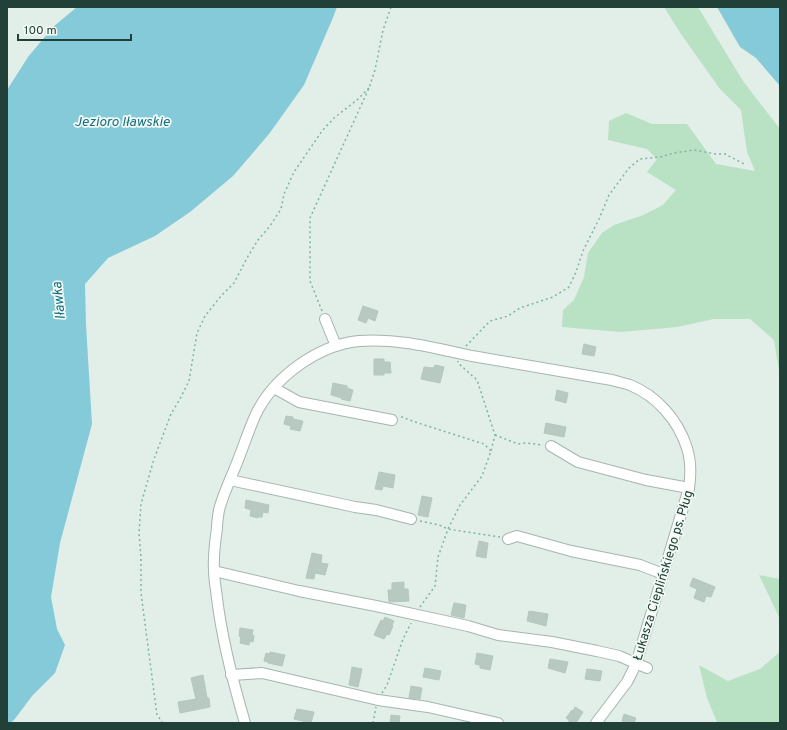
<svg xmlns="http://www.w3.org/2000/svg" width="787" height="730" font-family="Overpass,sans-serif">
	<style>
		.green { fill: #b9e1c4 }
		.water { fill: #84cad8 }
		.building { fill: #b7c9c1; stroke: #b3c8c0 }
		.lines { fill: none; stroke-linecap: round; stroke-linejoin: round }
		.minor-casing { stroke: #a4b6b0; stroke-width: 12 }
		.path { stroke: #7fb4a4; stroke-width: 1.5; stroke-dasharray: 2 3; stroke-linecap: butt }
		.minor { stroke: #fff; stroke-width: 10 }
		.labels { text-anchor: middle; stroke-width: 3.5; stroke-linejoin: round; paint-order: stroke }
		.street-label { font-size: 13px; fill: #204038; stroke: #f3faf6 }
		.water-label { font-size: 14px; font-style: italic; fill: #146f83; stroke: #f3faf6 }
	</style>
	<rect width="100%" height="100%" fill="#e2eee8"/>
	<g class="green">
		<polygon points="664,7 698,7 743,81 780,129 780,377 774,340 750,319 714,319 677,327 621,332 562,327 563,310 574,300 584,277 588,253 602,233 614,225 641,216 663,205 676,190 647,172 657,159 647,149 608,140 609,121 626,113 652,124 687,124 716,164 755,171 747,152 741,110 720,89 681,34"/>
		<polygon points="759,575 780,579 780,619"/>
		<polygon points="780,652 780,723 720,723 717,722 707,698 699,665 728,681 760,669"/>
	</g>
	<g class="water">
		<polygon points="77,7 337,7 332,20 304,85 269,134 233,176 190,212 155,236 108,258 85,284 86,325 92,424 60,543 51,597 57,629 65,645 55,673 32,696 14,720 10,723 7,723 7,90 28,57 53,27"/>
		<polygon points="717,7 780,7 780,86 756,58 740,47"/>
	</g>
	<g class="building">
		<polygon points="363,306 378,311 375,321 368,318 366,323 358,320"/>
		<polygon points="584,344 596,347 594,356 582,354"/>
		<polygon points="374,359 384,359 384,362 390,362 391,373 384,373 384,375 374,375"/>
		<polygon points="435,365 444,367 440,383 421,379 424,367 434,368"/>
		<polygon points="333,383 347,386 347,388 353,390 350,401 341,399 342,398 331,395"/>
		<polygon points="557,390 568,393 566,403 555,400"/>
		<polygon points="286,416 293,417 293,419 303,421 300,431 290,429 291,426 284,424"/>
		<polygon points="546,423 566,427 564,437 544,433"/>
		<polygon points="379,472 395,475 393,488 383,486 382,490 375,489"/>
		<polygon points="422,496 432,498 428,517 418,515"/>
		<polygon points="246,500 269,505 268,513 263,512 262,517 258,517 258,518 250,516 251,510 245,508"/>
		<polygon points="479,541 488,543 486,558 476,556"/>
		<polygon points="312,553 322,555 321,563 328,564 325,575 315,573 314,579 306,578"/>
		<polygon points="693,578 715,587 711,597 706,596 704,602 694,598 697,589 690,586"/>
		<polygon points="404,582 404,589 408,589 409,601 389,602 388,590 392,590 392,583"/>
		<polygon points="454,603 466,605 464,618 451,615"/>
		<polygon points="529,611 548,614 546,626 527,621"/>
		<polygon points="385,617 394,621 392,625 393,626 389,635 387,634 384,639 374,635 381,620 383,621"/>
		<polygon points="240,628 253,630 252,634 254,636 253,642 250,641 249,645 240,643 241,637 239,636"/>
		<polygon points="270,652 285,655 282,666 268,663 268,662 264,661 266,653 270,654"/>
		<polygon points="477,653 493,656 490,670 480,668 480,665 475,664"/>
		<polygon points="550,659 568,662 565,673 548,668"/>
		<polygon points="352,667 362,669 358,687 349,685"/>
		<polygon points="425,668 441,671 439,680 423,677"/>
		<polygon points="587,669 602,671 600,681 585,679"/>
		<polygon points="203,675 207,698 209,698 210,707 180,713 178,702 196,699 191,678"/>
		<polygon points="411,686 422,688 420,699 409,698"/>
		<polygon points="575,707 583,712 576,723 569,723 569,720 566,718 572,710 573,711"/>
		<polygon points="297,709 314,712 311,723 294,719"/>
		<polygon points="624,714 636,718 634,723 628,723 622,721"/>
		<polygon points="391,715 400,716 399,723 390,723"/>
	</g>
	<g class="lines">
		<defs>
			<g id="minor">
				<polyline points="325,319 336,346"/>
				<polyline points="274,388 299,402 392,420"/>
				<polyline points="551,446 578,462 646,480 689,488"/>
				<polyline points="230,480 355,507 376,510 411,519"/>
				<polyline points="508,539 517,536 571,551 640,565 663,574"/>
				<polyline points="214,571 299,591 376,606 468,626 498,635 552,642 597,651 619,656 647,668"/>
				<polyline points="231,675 262,673 378,700 428,707 498,723"/>
				<path d="M 245,723 C 233,682 222,641 217,598 C 216,589 214,580 214,570 C 213,556 215,542 217,528 C 217,522 218,516 219,510 C 223,494 232,476 238,460 C 244,445 249,429 256,414 C 274,377 318,345 359,341 C 399,338 434,348 472,356 C 518,364 565,372 612,380 C 618,382 624,383 630,385 C 657,396 678,420 687,448 C 691,461 691,475 689,488 L 636,664 L 627,682 L 596,723"/>
			</g>
		</defs>
		<use href="#minor" class="minor-casing"/>
		<g class="path">
			<polyline points="322,311 310,281 310,218 369,88 375,70 383,30 391,7"/>
			<polyline points="466,346 490,321 508,316 520,308 553,297 569,287 576,272 583,251 599,219 609,195 629,168 640,159 660,157 674,153 694,150 716,154 725,154 746,165"/>
			<polyline points="401,417 402,417 415,422 484,444 491,451"/>
			<polyline points="495,435 518,444 526,443 543,445"/>
			<polyline points="420,521 439,525 448,529 500,537"/>
			<polyline points="420,607 435,586 438,557 448,529 460,505 482,476 491,451 495,435 477,380 458,363 458,361"/>
			<polyline points="382,693 387,685 403,639 411,623"/>
			<polyline points="163,723 157,715 141,593 141,558 139,533 141,504 154,459 171,414 180,399 189,381 197,333 205,316 221,296 234,283 247,258 258,240 270,226 281,209 284,194 294,172 322,131 334,118 357,100 369,88"/>
			<polyline points="373,723 376,707"/>
		</g>
		<use href="#minor" class="minor"/>
	</g>
	<g class="labels">
		<g class="street-label">
			<text transform="translate(662 575) rotate(-73)" y="5">Łukasza Cieplińskiego ps. Pług</text>
		</g>
		<g class="water-label">
			<text x="122" y="126">Jezioro Iławskie</text>
			<text transform="translate(58 301) rotate(-96)" y="5">Iławka</text>
		</g>
	</g>
	<rect width="787" height="730" fill="none" stroke="#204038" stroke-width="16"/>
	<path d="M18 34v6h113v-6" fill="none" stroke="#204038" stroke-width="2"/>
	<text x="24" y="34" font-size="12" fill="#204038" stroke="#f3faf6" stroke-width="3" paint-order="stroke">100 m</text>
</svg>
